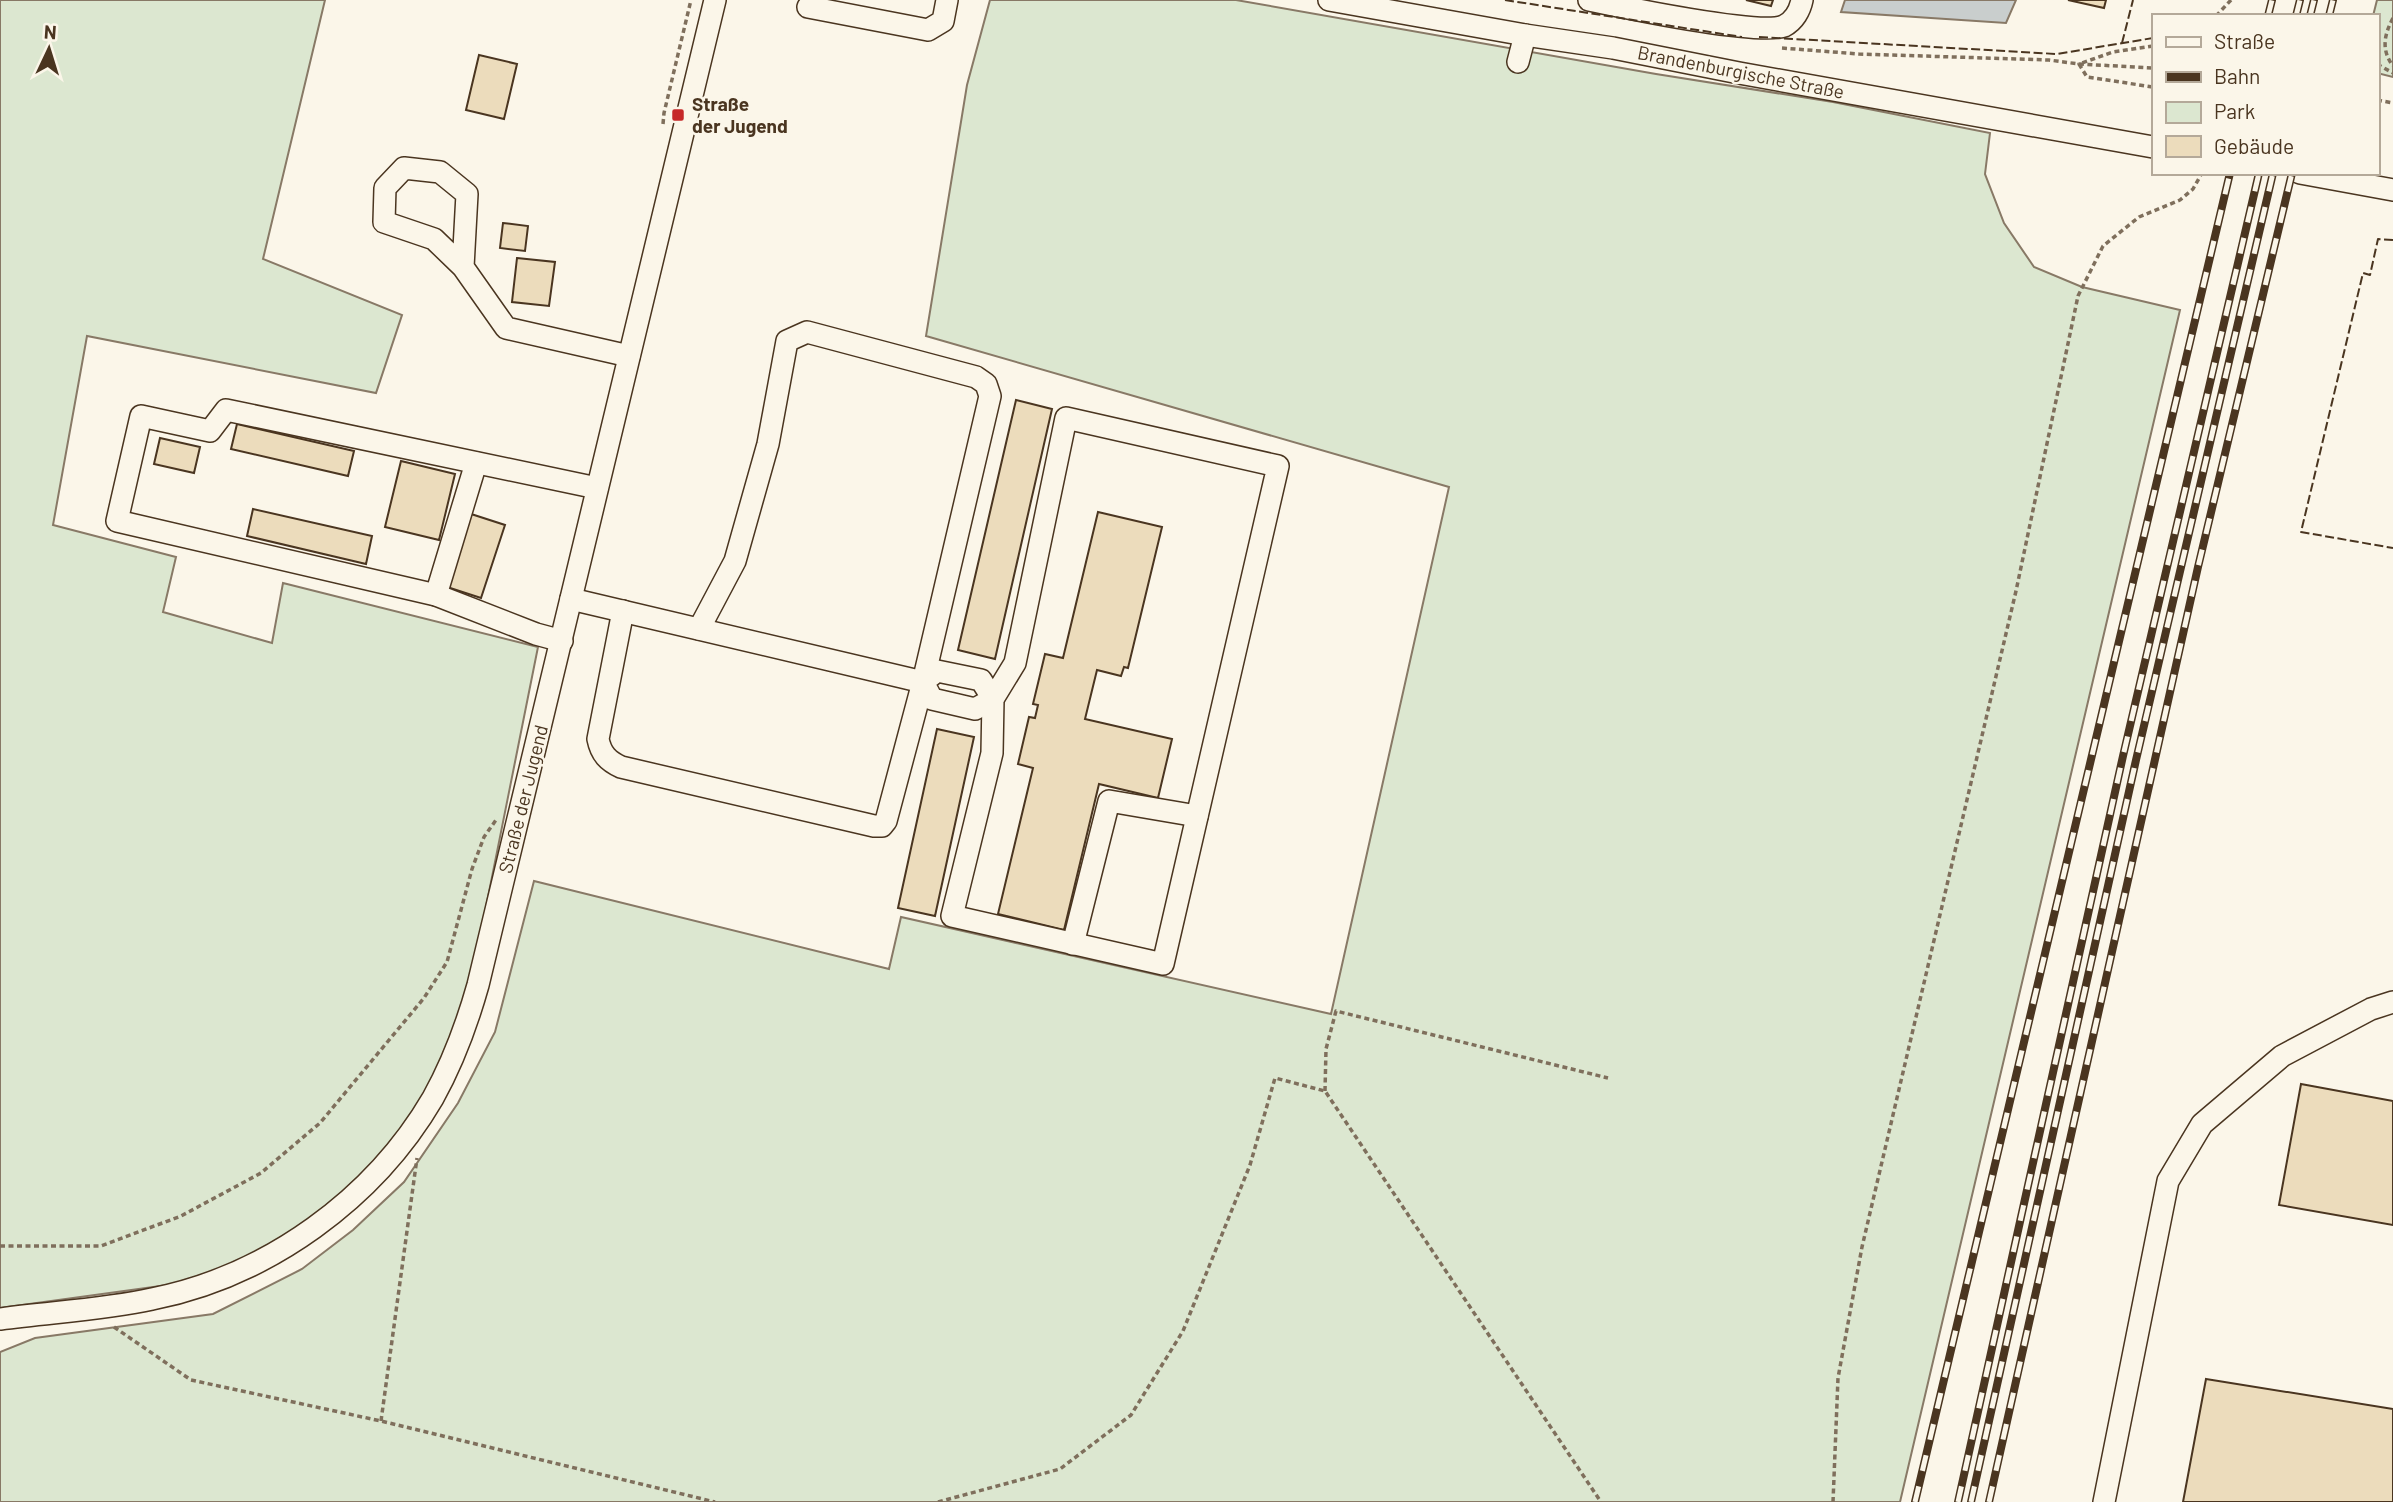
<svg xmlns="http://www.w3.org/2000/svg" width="2393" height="1502" font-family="Barlow,sans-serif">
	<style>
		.green { fill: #dce7d0; stroke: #887966; stroke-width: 2 }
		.water { fill: #c9cecd; stroke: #887966; stroke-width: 2 }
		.building { fill: #ecdcbc; stroke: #4a3520; stroke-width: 2 }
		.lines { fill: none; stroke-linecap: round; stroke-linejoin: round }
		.minor-casing { stroke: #4a3520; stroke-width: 24 }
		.path { stroke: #7f6f5c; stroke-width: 3.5; stroke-dasharray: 5 3.5; stroke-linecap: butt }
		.minor { stroke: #fbf6e9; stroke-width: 21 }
		.rail-casing { stroke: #4a3520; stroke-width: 8 }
		.rail { stroke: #fbf6e9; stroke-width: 5; stroke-dasharray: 16; stroke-linecap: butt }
		.fence { stroke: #4a3520; stroke-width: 2; stroke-dasharray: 9 3.5; stroke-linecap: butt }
		.poi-dot { fill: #c62828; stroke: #fbf6e9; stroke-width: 2.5 }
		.labels { text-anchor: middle; stroke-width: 5; stroke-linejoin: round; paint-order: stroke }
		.street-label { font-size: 19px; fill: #4a3520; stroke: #fbf6e9 }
		.poi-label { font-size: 19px; font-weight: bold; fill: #4a3520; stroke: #fbf6e9; text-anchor: start }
	</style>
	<rect width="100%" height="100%" fill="#fbf6e9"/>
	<g class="green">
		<polygon points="0,0 325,0 263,259 402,315 376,393 87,336 53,525 176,557 163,612 272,643 283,583 538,647 471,982 448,1045 426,1094 400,1130 375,1161 339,1195 294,1231 249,1259 175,1284 0,1308"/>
		<polygon points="990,0 1236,0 1656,74 1833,102 1990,133 1985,174 2004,223 2034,267 2082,287 2180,310 1900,1502 0,1502 0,1352 35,1338 213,1314 302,1269 353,1230 404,1182 458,1103 495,1032 534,881 889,969 901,917 1331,1014 1449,487 926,336 967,85"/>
		<polygon points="2377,0 2393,0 2393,77 2377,73 2377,16 2373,16"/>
	</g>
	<polygon class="water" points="1845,0 2016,0 2006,23 1841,12"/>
	<g class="building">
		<polygon points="1746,0 1773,0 1771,6"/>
		<polygon points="2068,0 2106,0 2104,8"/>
		<polygon points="479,55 517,64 504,119 466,110"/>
		<polygon points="503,223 528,226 525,251 500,248"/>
		<polygon points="517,258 555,262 549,306 512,302"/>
		<polygon points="1016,400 1052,409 995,659 958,650"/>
		<polygon points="237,424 354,451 348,476 231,449"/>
		<polygon points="160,438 200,447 194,473 154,464"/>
		<polygon points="401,461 455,474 439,540 385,527"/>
		<polygon points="253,509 372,536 366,564 247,536"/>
		<polygon points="1098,512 1162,527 1128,668 1124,667 1121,676 1097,670 1085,719 1172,739 1158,798 1099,784 1064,930 998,914 1033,768 1018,764 1029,717 1035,718 1038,705 1033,704 1045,654 1063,658"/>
		<polygon points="468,513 505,525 481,598 444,586"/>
		<polygon points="937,729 974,737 935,916 898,908"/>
		<polygon points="2301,1084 2393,1101 2393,1225 2279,1205"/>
		<polygon points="2206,1379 2393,1409 2393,1502 2183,1502"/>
	</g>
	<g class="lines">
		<defs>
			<g id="minor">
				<polyline points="1329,0 1525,35 1613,48 1739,73 2153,147"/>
				<path d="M 1589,0 C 1622,7 1759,36 1784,26 C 1794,21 1800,10 1802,0"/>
				<polyline points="808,7 928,30 943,21 947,0"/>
				<polyline points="1518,62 1525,35"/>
				<polyline points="2300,173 2393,190"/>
				<polyline points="463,267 434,239 384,222 385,188 404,168 440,172 467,194 463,267 506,328 629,356"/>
				<polygon points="1066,418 1278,466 1163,964 952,916 992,753 993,699 1015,663"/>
				<polyline points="436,595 476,463"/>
				<polyline points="571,599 923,682 932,699 975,709 993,699 981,680 937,671 923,682"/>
				<path d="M 623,611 L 598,739 C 601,754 608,761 621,767 L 874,826 L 882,826 L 886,821 L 923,682 L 990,396 L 986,384 L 976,377 L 807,332 L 787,341 L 768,444 L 735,561 L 699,629"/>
				<polyline points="562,641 536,634 436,595 117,521 141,416 210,431 226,410 597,488"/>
				<polyline points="1073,944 1109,801 1197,816"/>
				<path d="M 0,1319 C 50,1312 103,1310 152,1299 C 268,1276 374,1199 433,1098 C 453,1062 467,1024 478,985 L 715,0"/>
				<polyline points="2104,1502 2168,1181 2202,1124 2282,1056 2371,1009 2393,1002"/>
			</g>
		</defs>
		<use href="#minor" class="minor-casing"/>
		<g class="path">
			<polyline points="2216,16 2231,0"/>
			<path d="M 2393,18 C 2384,35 2381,50 2393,66"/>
			<polyline points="2153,46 2113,52 2079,64 2087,77 2153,87"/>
			<polyline points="1782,48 1859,54 2049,60 2079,64 2153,68"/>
			<polyline points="2377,64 2393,73"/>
			<polyline points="2377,100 2393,103"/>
			<polyline points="663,124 664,113 691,0"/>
			<polyline points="1325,1091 1326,1049 1336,1011 1608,1078"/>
			<polyline points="0,1246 101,1246 181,1216 261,1173 320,1123 424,998 447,962 472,869 484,837 496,820"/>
			<polyline points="114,1327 191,1380 381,1421 715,1502"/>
			<polyline points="381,1421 417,1158"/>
			<polyline points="938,1502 1060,1469 1131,1415 1183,1331 1250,1165 1275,1078 1325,1091 1601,1502"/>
			<polyline points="1833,1502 1838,1378 1862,1247 2016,591 2078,296 2103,246 2139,217 2180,200 2193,189 2202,173"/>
		</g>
		<use href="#minor" class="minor"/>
		<defs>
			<g id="rail">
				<polyline points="2268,16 2272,0"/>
				<polyline points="2296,16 2300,0"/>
				<polyline points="2310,16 2314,0"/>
				<polyline points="2329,16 2333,0"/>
				<polyline points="1915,1502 2230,173"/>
				<polyline points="1958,1502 2123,756 2259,173"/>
				<polyline points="1971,1502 2136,760 2273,173"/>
				<polyline points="1989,1502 2198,567 2292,173"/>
			</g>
		</defs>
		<use href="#rail" class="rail-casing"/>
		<use href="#rail" class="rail"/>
		<g class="fence">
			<polyline points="1505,0 1742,37"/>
			<polyline points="1759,37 2057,54 2153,38"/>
			<polyline points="2122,43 2133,0"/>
			<polyline points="2393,240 2378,239 2370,275 2363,273 2301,532 2393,548"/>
		</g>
	</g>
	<rect class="poi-dot" x="671" y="108" width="14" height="14" rx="3.5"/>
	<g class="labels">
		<g class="street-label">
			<text transform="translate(1741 72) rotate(11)" y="7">Brandenburgische Straße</text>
			<text transform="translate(523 799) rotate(-76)" y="7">Straße der Jugend</text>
		</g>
		<g class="poi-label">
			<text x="692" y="111">Straße<tspan x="692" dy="22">der Jugend</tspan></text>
		</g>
	</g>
	<rect x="2152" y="14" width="228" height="161" fill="#fbf6e9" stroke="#b4a999" stroke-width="2"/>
	<rect x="2166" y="37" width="35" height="10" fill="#fbf6e9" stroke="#b4a999" stroke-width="2"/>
	<text x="2214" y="49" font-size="21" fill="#4a3520">Straße</text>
	<rect x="2166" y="72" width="35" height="10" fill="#4a3520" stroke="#b4a999" stroke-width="2"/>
	<text x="2214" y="84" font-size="21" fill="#4a3520">Bahn</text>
	<rect x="2166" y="102" width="35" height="21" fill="#dce7d0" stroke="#b4a999" stroke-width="2"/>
	<text x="2214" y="119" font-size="21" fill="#4a3520">Park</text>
	<rect x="2166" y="136" width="35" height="21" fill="#ecdcbc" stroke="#b4a999" stroke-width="2"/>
	<text x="2214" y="154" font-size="21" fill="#4a3520">Gebäude</text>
	<g transform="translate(49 49) rotate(4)" stroke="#fbf6e9" stroke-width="5" paint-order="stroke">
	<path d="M0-5L12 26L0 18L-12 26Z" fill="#4a3520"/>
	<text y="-10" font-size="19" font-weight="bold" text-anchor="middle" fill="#4a3520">N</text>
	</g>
</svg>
